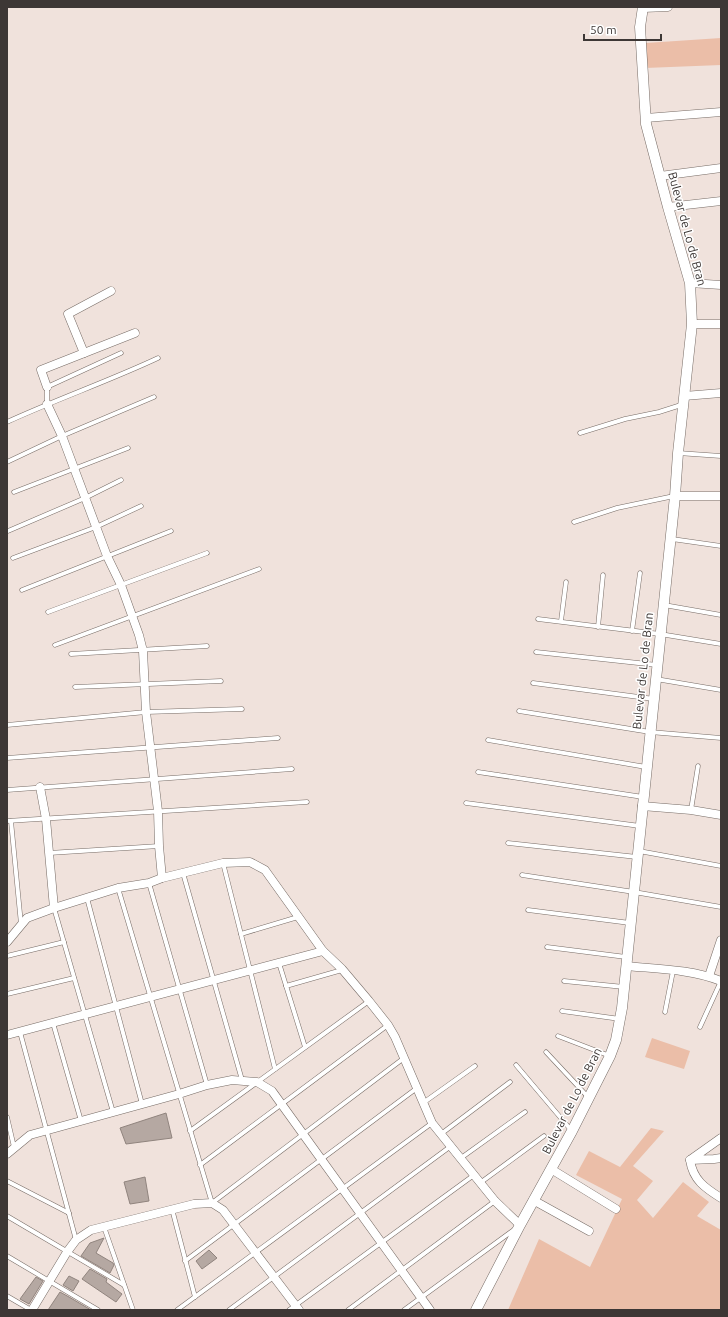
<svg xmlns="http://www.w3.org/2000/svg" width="728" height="1317" font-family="Ubuntu,sans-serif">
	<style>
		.green { fill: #ebbea8 }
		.building { fill: #b5a8a2; stroke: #90847e }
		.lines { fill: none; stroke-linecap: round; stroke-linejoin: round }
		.service-casing { stroke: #776c66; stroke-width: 5 }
		.minor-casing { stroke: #776c66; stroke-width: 9 }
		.tertiary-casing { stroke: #776c66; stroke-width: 11 }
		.service { stroke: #fff; stroke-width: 4 }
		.minor { stroke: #fff; stroke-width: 8 }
		.tertiary { stroke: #fff; stroke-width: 10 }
		.labels { text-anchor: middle; stroke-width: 3; stroke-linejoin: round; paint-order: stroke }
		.street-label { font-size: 12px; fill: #3d3735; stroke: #fff }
	</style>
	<rect width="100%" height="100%" fill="#f0e2dc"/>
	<g class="green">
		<polygon points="721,38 721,65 645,68 646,43"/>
		<polygon points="652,1038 690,1051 684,1069 645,1057"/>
		<polygon points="651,1128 664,1131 633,1166 653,1181 637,1200 653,1218 683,1182 709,1202 697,1216 721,1230 721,1310 508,1310 539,1239 590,1267 622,1199 576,1175 589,1151 620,1167"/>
	</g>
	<g class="building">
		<polygon points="166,1113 172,1138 126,1144 120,1128"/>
		<polygon points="145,1177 149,1201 130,1204 124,1182"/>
		<polygon points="104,1238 96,1253 113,1263 114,1265 110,1273 81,1256 90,1243"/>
		<polygon points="209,1250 217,1258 202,1269 196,1261"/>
		<polygon points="90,1269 107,1279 106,1282 122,1294 116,1302 82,1279"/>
		<polygon points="69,1276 79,1281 73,1291 63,1285"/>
		<polygon points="36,1277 43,1281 29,1304 20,1299"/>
		<polygon points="60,1292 69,1297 91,1310 48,1310"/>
	</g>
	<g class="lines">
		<defs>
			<g id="service">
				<polyline points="47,404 47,387 121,353"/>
				<path d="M 7,422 C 57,399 109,381 158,358"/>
				<polyline points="580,433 625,419 659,412 681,405"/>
				<polyline points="678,453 721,456"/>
				<polyline points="7,462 62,436 154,397"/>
				<polyline points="14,492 128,448"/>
				<polyline points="574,522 617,508 674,496"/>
				<polyline points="8,531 85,498 121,480"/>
				<polyline points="672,539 721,546"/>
				<polyline points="13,558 96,527 141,506"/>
				<polyline points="22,590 171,531"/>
				<polyline points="664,605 721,615"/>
				<polyline points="48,612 207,553"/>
				<polyline points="538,619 660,634 721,644"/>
				<polyline points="561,621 566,582"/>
				<polyline points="598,627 603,575"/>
				<polyline points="632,631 640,573"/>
				<polyline points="55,645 259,569"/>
				<polyline points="536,652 657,665"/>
				<polyline points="71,654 207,646"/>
				<polyline points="656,679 721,690"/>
				<polyline points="533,683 654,699"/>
				<polyline points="75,687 221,681"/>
				<polyline points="519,711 650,732 721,738"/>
				<polyline points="7,725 146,712 242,709"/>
				<polyline points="488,740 646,767"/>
				<polyline points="7,758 278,738"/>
				<polyline points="478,772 643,797"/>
				<polyline points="7,790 292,769"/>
				<polyline points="466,803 640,826"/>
				<polyline points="691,810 698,766"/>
				<polyline points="7,821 307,802"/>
				<polyline points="11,821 21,924"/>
				<polyline points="508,843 637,857"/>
				<polyline points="639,851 721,866"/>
				<polyline points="49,853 159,846"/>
				<polyline points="223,863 275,1069"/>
				<polyline points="183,873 242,1080"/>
				<polyline points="522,875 634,892 721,907"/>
				<polyline points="149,883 207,1085"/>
				<polyline points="118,888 212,1203 404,1058"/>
				<polyline points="87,898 142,1104"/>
				<polyline points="54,908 113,1112"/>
				<polyline points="528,910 630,923"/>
				<polyline points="241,934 298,917"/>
				<polyline points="547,947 626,957"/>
				<polyline points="7,956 64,942"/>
				<polyline points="279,963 305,1047"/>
				<polyline points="564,981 624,987"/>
				<polyline points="286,986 342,970"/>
				<polyline points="7,994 74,978"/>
				<polyline points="562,1011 620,1019"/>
				<polyline points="665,1012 673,971"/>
				<polyline points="53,1023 81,1121"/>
				<polyline points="700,1027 721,981"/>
				<polyline points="20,1032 76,1240"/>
				<polyline points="558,1036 610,1056"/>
				<polyline points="546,1052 588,1097"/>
				<polyline points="516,1065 571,1130"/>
				<polyline points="423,1103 475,1066"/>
				<polyline points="7,1117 14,1147"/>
				<polyline points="190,1131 369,1001"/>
				<polyline points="441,1134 510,1082"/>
				<polyline points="461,1158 525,1112"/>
				<polyline points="200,1165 388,1025"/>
				<polyline points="7,1181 69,1213"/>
				<polyline points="480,1183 544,1136"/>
				<polyline points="172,1209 195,1297"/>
				<polyline points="7,1216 124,1285"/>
				<polyline points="104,1227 133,1310"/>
				<polyline points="7,1256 98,1310"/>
				<polyline points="185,1261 417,1088"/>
				<polyline points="7,1296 31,1310"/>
				<polyline points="177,1310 432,1123"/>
				<polyline points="229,1310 451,1146"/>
				<polyline points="289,1310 474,1175"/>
				<polyline points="348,1310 495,1201"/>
				<polyline points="404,1310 515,1229"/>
			</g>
			<g id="minor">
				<polyline points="643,8 668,7"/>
				<polyline points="646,118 721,112"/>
				<polyline points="660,176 721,168"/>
				<polyline points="668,207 721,201"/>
				<polyline points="690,283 721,285"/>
				<polyline points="692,324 721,324"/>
				<polyline points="84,353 68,314 111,291"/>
				<polyline points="47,387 41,370 135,333"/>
				<polyline points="684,396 721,393"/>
				<polyline points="47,404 62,436 107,556 121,585 139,635 143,651 146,712 158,811 159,846 162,878"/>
				<polyline points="675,496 721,496"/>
				<polyline points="40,787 46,819 54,908"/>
				<polyline points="642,806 691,810 721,815"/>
				<polyline points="7,942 27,918 54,908 118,888 149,883 162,878 223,863 250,862 265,870 323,951 342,969 369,1001 388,1025 395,1037 432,1123 495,1201 520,1225"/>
				<path d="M 626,966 C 657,969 691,969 721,981"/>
				<polyline points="709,976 721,940"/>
				<polyline points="7,1035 323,951"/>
				<polyline points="721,1138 690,1160 714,1159 721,1158"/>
				<polyline points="7,1154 30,1135 179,1094 207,1085 232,1080 257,1082 272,1091 430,1310"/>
				<path d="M 690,1160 C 693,1180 705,1188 721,1198"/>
				<polyline points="551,1169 616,1209"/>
				<polyline points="533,1200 589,1231"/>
				<polyline points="32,1310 67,1252 76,1240 91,1230 194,1204 212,1203 223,1210 299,1310"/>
			</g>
			<polyline id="tertiary" points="476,1310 520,1225 572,1131 610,1056 616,1040 622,1008 675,496 678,453 692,324 690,283 668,207 646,124 640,27 643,7"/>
		</defs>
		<use href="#service" class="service-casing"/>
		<use href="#minor" class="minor-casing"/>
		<use href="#tertiary" class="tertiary-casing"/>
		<use href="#service" class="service"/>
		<use href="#minor" class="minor"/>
		<use href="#tertiary" class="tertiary"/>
	</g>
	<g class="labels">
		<g class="street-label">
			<text transform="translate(687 229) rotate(75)" y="4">Bulevar de Lo de Bran</text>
			<text transform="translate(643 671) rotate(-84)" y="4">Bulevar de Lo de Bran</text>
			<text transform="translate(572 1101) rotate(-63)" y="4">Bulevar de Lo de Bran</text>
		</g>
	</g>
	<rect width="728" height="1317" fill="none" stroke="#3d3735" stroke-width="16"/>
	<path d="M584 34v6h77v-6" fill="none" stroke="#3d3735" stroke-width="2"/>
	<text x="590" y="34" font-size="12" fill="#3d3735" stroke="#ffffff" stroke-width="3" paint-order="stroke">50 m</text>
</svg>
